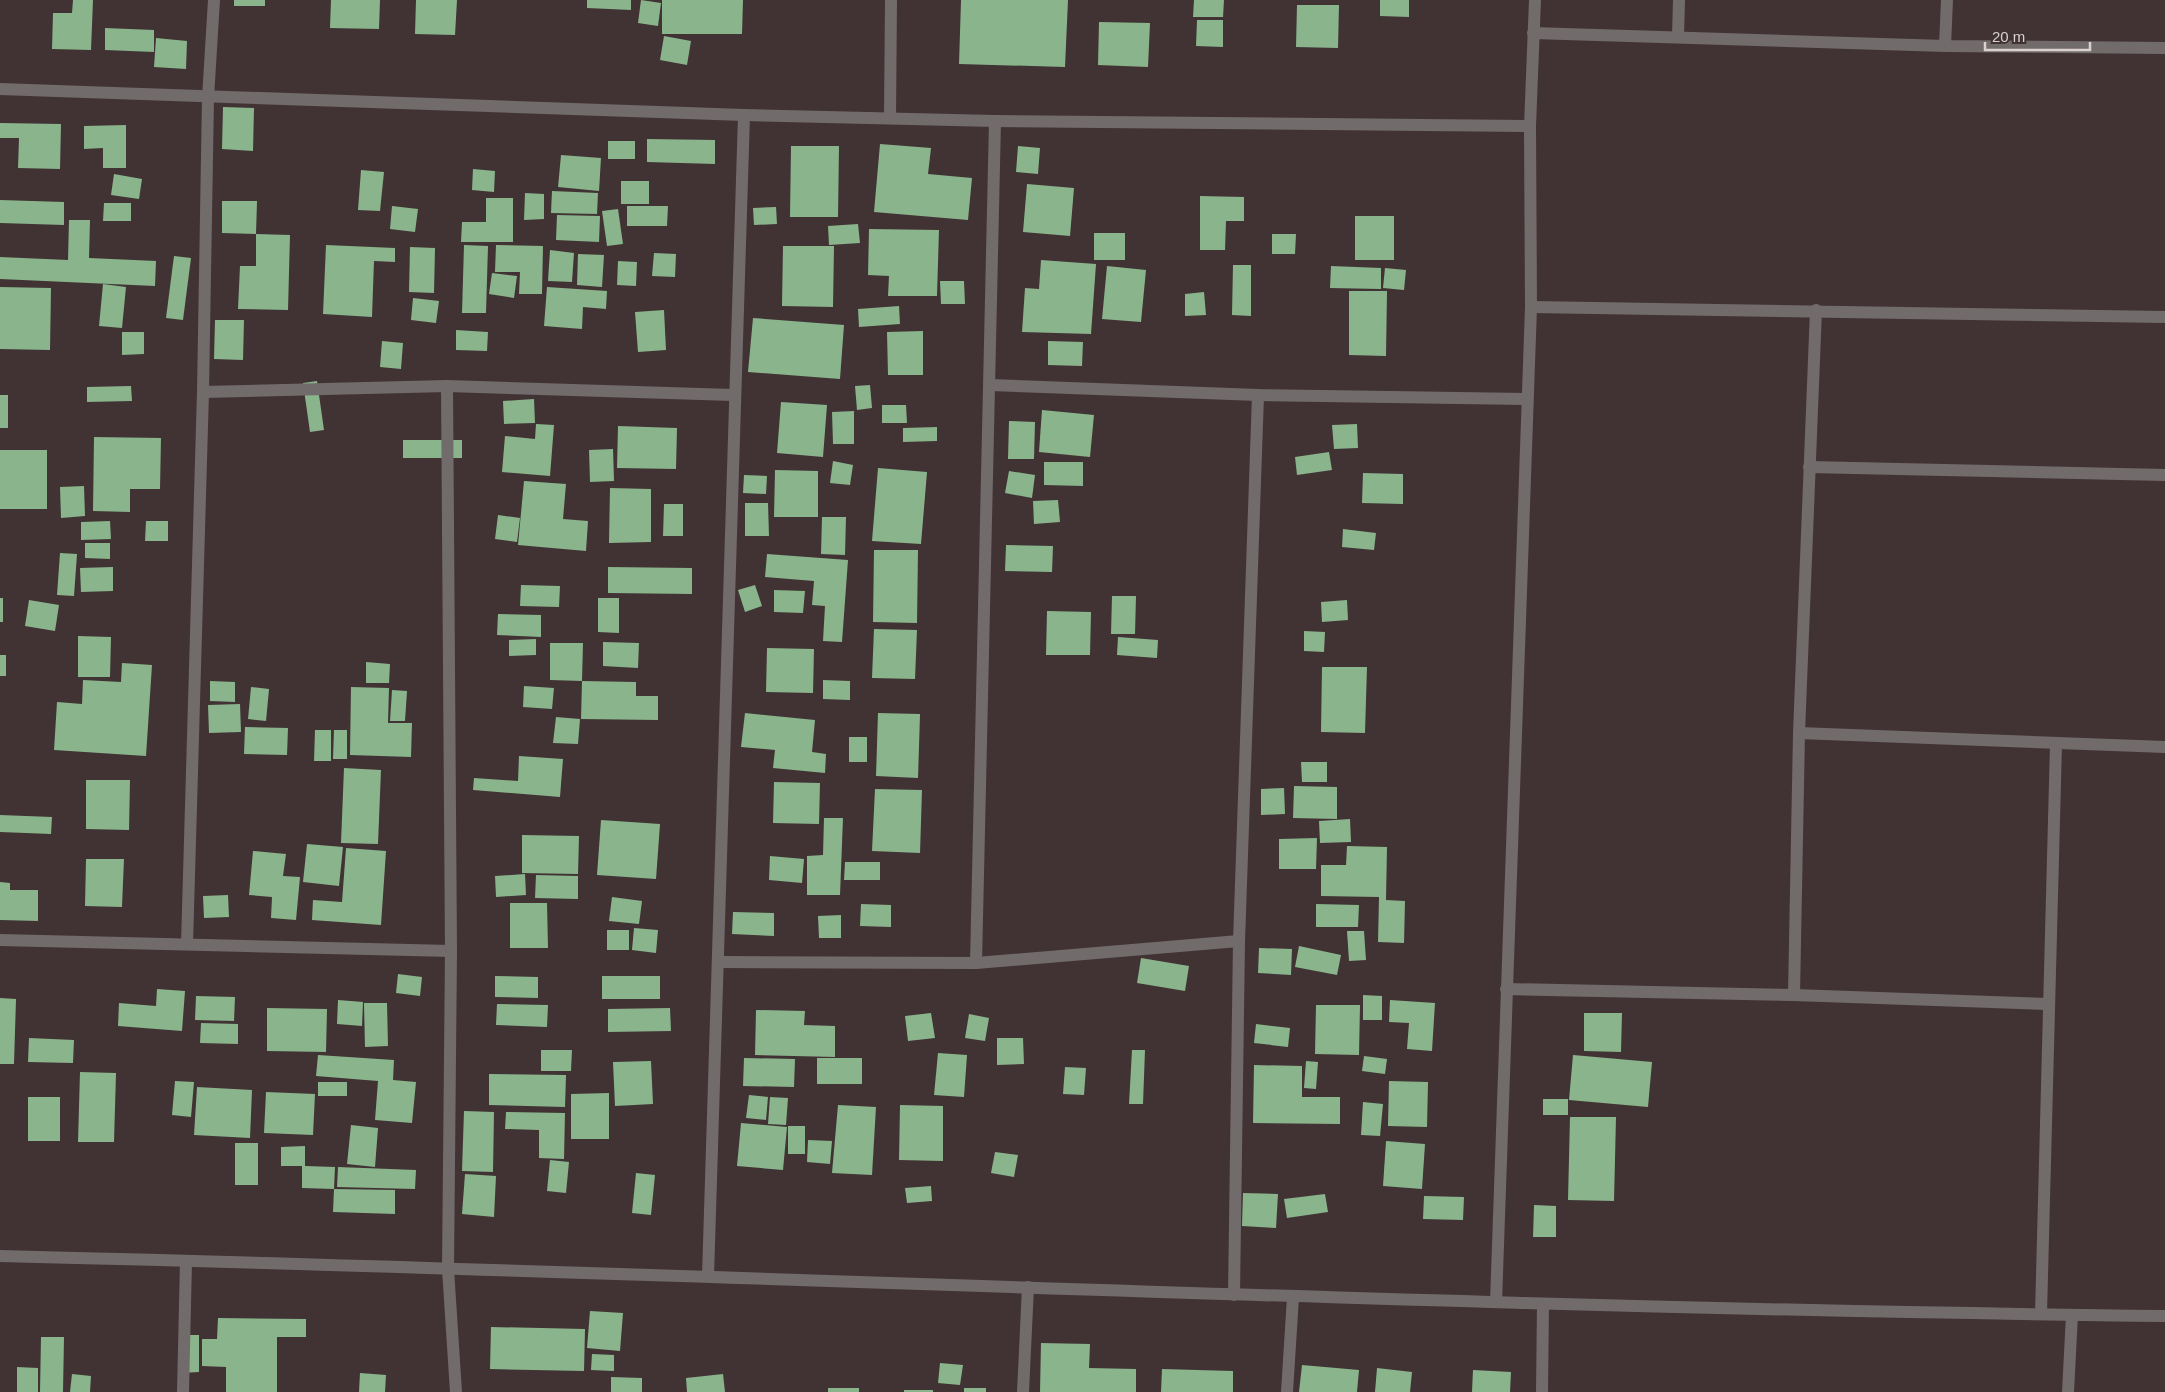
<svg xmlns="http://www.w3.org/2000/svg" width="2165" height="1392" font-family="Arial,sans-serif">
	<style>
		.building { fill: #8ab48c }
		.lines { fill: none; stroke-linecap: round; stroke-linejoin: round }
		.minor { stroke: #726b6c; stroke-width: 12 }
	</style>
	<rect width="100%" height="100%" fill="#413334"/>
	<g class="building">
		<polygon points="73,0 93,0 91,50 52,49 53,13 72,13"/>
		<rect x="234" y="0" width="31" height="6"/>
		<polygon points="331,0 380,0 379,29 330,28"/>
		<polygon points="416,0 457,0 455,35 415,34"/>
		<polygon points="587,0 631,0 631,10 587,8"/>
		<polygon points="641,0 661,3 658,26 638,23"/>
		<polygon points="662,0 743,0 742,34 662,34"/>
		<polygon points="961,0 1068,0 1065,67 959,64"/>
		<polygon points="1194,0 1224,0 1223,17 1193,17"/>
		<polygon points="1380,0 1409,0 1409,17 1380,16"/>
		<polygon points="1297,5 1339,5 1338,48 1296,47"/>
		<polygon points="1197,20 1223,20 1223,47 1196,46"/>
		<polygon points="1099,22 1150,23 1148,67 1098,65"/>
		<polygon points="105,28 154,30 154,52 105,50"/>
		<polygon points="664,36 691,41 687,65 660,60"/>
		<polygon points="156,38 187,41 186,69 154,67"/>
		<polygon points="223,107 254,108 253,151 222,149"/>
		<polygon points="0,123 61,124 60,169 18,168 19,138 0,138"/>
		<polygon points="126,125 126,168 103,168 103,148 84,149 84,126"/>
		<polygon points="647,139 715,140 715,164 647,162"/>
		<rect x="608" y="141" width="27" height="18"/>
		<polygon points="880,144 931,148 928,174 972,178 968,220 874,212"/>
		<polygon points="791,146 839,146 838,217 790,217"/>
		<polygon points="1018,146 1040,148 1038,174 1016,172"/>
		<polygon points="561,155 601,158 599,191 558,187"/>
		<polygon points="473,169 495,171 494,192 472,190"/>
		<polygon points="361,170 384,172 380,211 358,210"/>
		<polygon points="114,174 142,179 139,199 111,195"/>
		<rect x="621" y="181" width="28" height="23"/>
		<polygon points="1027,184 1074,188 1070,236 1023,232"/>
		<polygon points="552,191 598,193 597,214 551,213"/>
		<polygon points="525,193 544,194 544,219 524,220"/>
		<polygon points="1200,196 1244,197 1244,221 1226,221 1225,250 1200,250"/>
		<polygon points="486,198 513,198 513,242 461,242 462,222 486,222"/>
		<polygon points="0,200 64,202 64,225 0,223"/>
		<polygon points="222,201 257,201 256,234 222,233"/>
		<polygon points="104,203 131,203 131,221 103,221"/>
		<polygon points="392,206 418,209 415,232 390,229"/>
		<polygon points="627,206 668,206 667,226 627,226"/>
		<polygon points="776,207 777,224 754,225 753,208"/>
		<polygon points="618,209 623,244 607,246 602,211"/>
		<polygon points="557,215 600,216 599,242 556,240"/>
		<rect x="1355" y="216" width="39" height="44"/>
		<polygon points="69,220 90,220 89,258 156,261 155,286 0,279 0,257 68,260"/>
		<polygon points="858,224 860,243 829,245 828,226"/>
		<polygon points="869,229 939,230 937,296 888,296 889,276 868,275"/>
		<rect x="1094" y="233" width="31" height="27"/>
		<polygon points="256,234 290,235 288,310 238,309 240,266 256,266"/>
		<polygon points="1272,234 1296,234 1295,254 1272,254"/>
		<polygon points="326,245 395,248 395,262 374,261 372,317 323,314"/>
		<polygon points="464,245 488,246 486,313 462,313"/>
		<polygon points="496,245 543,246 542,294 519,294 520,272 495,272"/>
		<polygon points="783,246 834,246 833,307 782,306"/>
		<polygon points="410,247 435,248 434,293 409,292"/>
		<polygon points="550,250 574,253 572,282 548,281"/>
		<polygon points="654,253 676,254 675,277 652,276"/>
		<polygon points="578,254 604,255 602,287 577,285"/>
		<polygon points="174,256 191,258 183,320 166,318"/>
		<polygon points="1041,260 1096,264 1091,334 1022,332 1025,288 1039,289"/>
		<polygon points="618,261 637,262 636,286 617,285"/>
		<polygon points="1233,265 1251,265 1251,316 1232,315"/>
		<polygon points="1107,266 1146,270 1141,322 1102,319"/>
		<polygon points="1331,266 1381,268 1381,289 1330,288"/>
		<polygon points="1385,268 1406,270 1404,290 1383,288"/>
		<polygon points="492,273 517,276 514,298 489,294"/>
		<polygon points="940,281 964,281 965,304 941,304"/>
		<polygon points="103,284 126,287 122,328 99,326"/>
		<polygon points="0,287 51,288 50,350 0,349"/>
		<polygon points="547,287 607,291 606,309 583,307 582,329 544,326"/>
		<polygon points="1349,291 1387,291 1386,356 1349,355"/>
		<polygon points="1204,292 1206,315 1185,316 1185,294"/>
		<polygon points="413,298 439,301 436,323 411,320"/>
		<polygon points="899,306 900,324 859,327 858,309"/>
		<polygon points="664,310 666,350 638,352 635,312"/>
		<polygon points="753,318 844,325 840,379 748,372"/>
		<polygon points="215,320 244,320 243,360 214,359"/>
		<polygon points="456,330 488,332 487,351 456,350"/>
		<polygon points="923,331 923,375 888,375 887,332"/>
		<polygon points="122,332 144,332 144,354 122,355"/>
		<polygon points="382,341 403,343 401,369 380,367"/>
		<polygon points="1048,341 1083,342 1082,366 1048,365"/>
		<polygon points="317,381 324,430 310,432 303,383"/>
		<polygon points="870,385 872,408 857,410 855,386"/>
		<polygon points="131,386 132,401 87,402 87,387"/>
		<rect x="0" y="395" width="8" height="33"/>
		<polygon points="534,399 535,423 504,424 503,401"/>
		<polygon points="781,402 827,405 823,457 777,453"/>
		<polygon points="882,405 906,405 907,423 882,423"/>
		<polygon points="1042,410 1094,415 1090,457 1039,452"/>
		<polygon points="854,411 854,444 833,444 832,412"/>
		<polygon points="1009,421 1035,422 1034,459 1008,459"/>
		<polygon points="536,424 554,425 550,476 502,472 505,436 535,439"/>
		<polygon points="1357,424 1358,448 1334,449 1332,425"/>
		<polygon points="618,426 677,428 676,469 617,468"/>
		<polygon points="937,427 937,441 903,442 903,428"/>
		<polygon points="94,437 161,438 160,489 130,489 130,512 93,511"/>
		<rect x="403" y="440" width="59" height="18"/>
		<polygon points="613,449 614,481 590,482 589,450"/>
		<rect x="0" y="450" width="47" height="59"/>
		<polygon points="1329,452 1332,470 1297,475 1295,457"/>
		<polygon points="833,461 853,465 850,485 830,483"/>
		<polygon points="1044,462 1083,462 1083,486 1044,485"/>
		<polygon points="878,468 927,472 921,544 872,541"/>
		<polygon points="775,470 818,471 818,517 774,517"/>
		<polygon points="1009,471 1035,475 1032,498 1005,493"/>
		<polygon points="1363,473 1403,474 1403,504 1362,503"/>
		<polygon points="744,475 767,476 766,494 743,493"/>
		<polygon points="524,481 566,484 563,519 588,521 586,551 518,545"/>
		<polygon points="84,486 85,516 61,518 60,487"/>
		<polygon points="610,488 651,489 651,542 609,543"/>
		<polygon points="1058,500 1060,522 1034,524 1033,501"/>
		<polygon points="745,503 768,503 769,536 745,536"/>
		<polygon points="664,504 683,504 683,536 663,536"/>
		<polygon points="498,515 520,518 517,542 495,539"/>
		<polygon points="822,517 846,517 845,555 821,554"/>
		<polygon points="110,521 111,539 81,540 81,522"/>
		<polygon points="146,521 168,521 168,541 145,541"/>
		<polygon points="1343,529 1376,533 1374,550 1342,547"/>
		<polygon points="85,543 110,543 110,559 85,558"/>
		<polygon points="1006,545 1053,546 1052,572 1005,571"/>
		<polygon points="874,550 918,550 917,623 873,622"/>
		<polygon points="60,553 77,554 74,596 57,595"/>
		<polygon points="767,554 848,560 842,642 823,641 825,606 812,605 814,581 765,577"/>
		<polygon points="113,567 113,591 81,592 80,568"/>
		<polygon points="608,567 692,568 692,594 608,593"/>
		<polygon points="521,585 560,586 559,607 520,606"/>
		<polygon points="755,585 762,606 745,612 738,590"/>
		<polygon points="774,590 805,591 803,613 774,612"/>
		<polygon points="1112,596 1136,596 1135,634 1111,634"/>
		<rect x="0" y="598" width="3" height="24"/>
		<polygon points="598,598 619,598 619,633 598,632"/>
		<polygon points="29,600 59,605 55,631 25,626"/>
		<polygon points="1347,600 1348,620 1322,622 1321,602"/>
		<polygon points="1047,611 1091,612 1090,655 1046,655"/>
		<polygon points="498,614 541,615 541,637 497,635"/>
		<polygon points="874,629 917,630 915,679 872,678"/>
		<polygon points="1304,631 1325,632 1324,652 1304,651"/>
		<polygon points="78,636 111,637 110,677 78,677"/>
		<polygon points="1118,637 1158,640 1157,658 1117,655"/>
		<polygon points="536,639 536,655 509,656 509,640"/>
		<polygon points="603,642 639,643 638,668 603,666"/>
		<polygon points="550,643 583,643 582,681 550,680"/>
		<polygon points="767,648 814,649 813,693 766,692"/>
		<rect x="0" y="655" width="6" height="21"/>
		<polygon points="366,662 390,664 389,683 366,683"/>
		<polygon points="122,663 152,665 146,756 54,750 57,702 82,704 83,680 121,682"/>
		<polygon points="1322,667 1367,667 1365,733 1321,732"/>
		<polygon points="823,680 850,681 850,700 823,699"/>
		<polygon points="210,681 235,682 235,702 210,701"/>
		<polygon points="582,681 636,682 636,696 658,696 658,720 581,719"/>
		<polygon points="524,686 554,688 552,709 523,707"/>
		<polygon points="251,687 269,689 266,721 248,719"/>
		<polygon points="351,687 389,688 388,723 412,723 411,757 350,755"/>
		<polygon points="392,690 407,691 405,721 390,721"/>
		<polygon points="240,704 241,732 209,733 208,705"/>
		<polygon points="745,713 815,720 812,752 826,754 825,773 773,768 775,750 741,747"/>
		<polygon points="878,713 920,714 918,778 876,776"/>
		<polygon points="556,717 580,719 578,744 553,743"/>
		<polygon points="245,727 288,728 287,755 244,754"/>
		<polygon points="315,730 331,730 331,761 314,761"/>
		<polygon points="334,730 347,730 347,759 333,759"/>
		<rect x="849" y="737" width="18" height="25"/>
		<polygon points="519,756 563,759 560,797 473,790 474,778 518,781"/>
		<polygon points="1301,762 1327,762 1327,782 1302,782"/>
		<polygon points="344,768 381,770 378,844 341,843"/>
		<polygon points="86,780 130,780 129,830 86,829"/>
		<polygon points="774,782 820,783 819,824 773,823"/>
		<polygon points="1294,786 1337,787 1337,819 1293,818"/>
		<polygon points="1284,788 1285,814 1261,815 1261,789"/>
		<polygon points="875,789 922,790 920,853 872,851"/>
		<polygon points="0,815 52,817 51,834 0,832"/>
		<polygon points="824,818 843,818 840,895 807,895 807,856 823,855"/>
		<polygon points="1350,819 1351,842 1320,843 1319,821"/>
		<polygon points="601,820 660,824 656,879 597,875"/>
		<polygon points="522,835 579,836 578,874 522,873"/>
		<polygon points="1317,838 1316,869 1279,869 1279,839"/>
		<polygon points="307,844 343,847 339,886 303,882"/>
		<polygon points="1347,846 1387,847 1386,900 1405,901 1404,943 1378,942 1379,897 1321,896 1321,865 1346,865"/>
		<polygon points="346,848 386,851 381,925 312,920 313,900 342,902"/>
		<polygon points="253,851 286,854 283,876 300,877 296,920 271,918 272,897 249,895"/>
		<polygon points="770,856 804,859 802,883 769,880"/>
		<polygon points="86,859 124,859 122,907 85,906"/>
		<polygon points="845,862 880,862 880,880 844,880"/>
		<polygon points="525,874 526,895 496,897 495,876"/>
		<polygon points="536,875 578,876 578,899 535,898"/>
		<polygon points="0,882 10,883 10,890 38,890 38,921 0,920"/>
		<polygon points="228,895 229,917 204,918 203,896"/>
		<polygon points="612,897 642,901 639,924 609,921"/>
		<polygon points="510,903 547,903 548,948 510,948"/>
		<polygon points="861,904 891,905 891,927 860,926"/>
		<polygon points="1316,904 1359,905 1358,927 1316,927"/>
		<polygon points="733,912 774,913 774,936 732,934"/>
		<polygon points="841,915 841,938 819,938 818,916"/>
		<polygon points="634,928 658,930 656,953 632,950"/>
		<rect x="607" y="930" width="22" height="20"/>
		<polygon points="1347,931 1364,931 1366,960 1349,961"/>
		<polygon points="1299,946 1341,955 1337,975 1295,967"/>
		<polygon points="1259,948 1292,949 1291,975 1258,973"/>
		<polygon points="1141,958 1189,966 1185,991 1137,983"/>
		<polygon points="398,974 422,977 420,996 396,993"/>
		<polygon points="495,976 538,977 538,998 495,997"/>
		<rect x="602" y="976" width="58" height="23"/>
		<polygon points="157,989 185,991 182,1031 118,1026 119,1003 156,1006"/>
		<polygon points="1363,995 1382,996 1382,1020 1363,1020"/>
		<polygon points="196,996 235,997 234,1021 195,1020"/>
		<polygon points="0,998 16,999 14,1064 0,1064"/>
		<polygon points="338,1000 363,1002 362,1026 337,1024"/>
		<polygon points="1390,1000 1435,1003 1432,1051 1407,1049 1409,1023 1389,1022"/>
		<polygon points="364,1003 387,1003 388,1046 365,1047"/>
		<polygon points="497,1004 548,1005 547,1027 496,1025"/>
		<polygon points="1316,1005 1360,1005 1359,1055 1315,1054"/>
		<polygon points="267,1008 327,1009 326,1052 267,1051"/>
		<polygon points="670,1008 671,1031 608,1032 608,1009"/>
		<polygon points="756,1010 805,1011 804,1025 835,1026 835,1057 755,1055"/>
		<polygon points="931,1013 935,1038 908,1041 905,1016"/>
		<polygon points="1584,1013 1622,1013 1621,1052 1584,1051"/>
		<polygon points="969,1014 989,1018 985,1041 965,1038"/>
		<polygon points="201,1023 238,1024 238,1044 200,1043"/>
		<polygon points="1256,1024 1290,1028 1288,1047 1254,1043"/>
		<polygon points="29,1038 74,1040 73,1063 28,1062"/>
		<polygon points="997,1038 1023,1038 1024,1064 997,1065"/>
		<polygon points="541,1050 572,1050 571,1071 541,1071"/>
		<polygon points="1132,1050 1145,1050 1143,1104 1129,1104"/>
		<polygon points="938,1053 967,1055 964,1097 934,1095"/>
		<polygon points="318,1055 394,1060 393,1080 416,1082 412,1123 375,1120 378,1081 316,1076"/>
		<polygon points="1573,1055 1652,1062 1648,1107 1569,1100"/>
		<polygon points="1364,1056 1387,1059 1385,1074 1362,1071"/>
		<polygon points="744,1058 795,1059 794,1087 743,1086"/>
		<rect x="817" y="1058" width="45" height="26"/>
		<polygon points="651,1061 653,1104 615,1106 613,1062"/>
		<polygon points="1306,1061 1318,1062 1316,1089 1304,1088"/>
		<polygon points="1254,1065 1302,1066 1302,1097 1340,1097 1340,1124 1253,1123"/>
		<polygon points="1065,1067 1086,1068 1084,1095 1063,1094"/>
		<polygon points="80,1072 116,1073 114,1142 78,1142"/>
		<polygon points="489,1074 566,1075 565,1107 489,1105"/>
		<polygon points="175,1081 194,1082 191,1117 172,1115"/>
		<polygon points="1389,1081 1428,1082 1427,1127 1388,1126"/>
		<rect x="318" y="1082" width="29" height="14"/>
		<polygon points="197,1087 252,1090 250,1138 194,1135"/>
		<polygon points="266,1092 315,1094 313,1135 264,1133"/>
		<polygon points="609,1093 609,1139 571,1139 571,1094"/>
		<polygon points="749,1095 768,1097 766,1120 746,1118"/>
		<rect x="28" y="1097" width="32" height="44"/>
		<polygon points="770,1097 788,1098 786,1125 768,1124"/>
		<rect x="1543" y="1099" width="25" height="16"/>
		<polygon points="1363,1102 1383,1104 1380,1136 1361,1135"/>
		<polygon points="838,1105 876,1107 872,1175 832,1173"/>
		<polygon points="900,1105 943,1106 943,1161 899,1160"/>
		<polygon points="464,1111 494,1112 493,1172 462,1171"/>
		<polygon points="506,1112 565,1113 564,1159 539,1158 539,1130 505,1129"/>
		<polygon points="1570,1117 1616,1117 1614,1201 1568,1200"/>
		<polygon points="741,1123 787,1127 783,1170 737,1166"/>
		<polygon points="351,1125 378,1128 375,1167 347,1164"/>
		<rect x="788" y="1126" width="17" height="28"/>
		<polygon points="808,1140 832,1141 830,1164 807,1162"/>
		<polygon points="1386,1141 1425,1144 1422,1189 1383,1186"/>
		<rect x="235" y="1143" width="23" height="42"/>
		<polygon points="305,1146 305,1166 335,1167 334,1189 302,1188 302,1166 281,1166 281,1147"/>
		<polygon points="995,1152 1018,1155 1014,1177 991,1173"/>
		<polygon points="550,1160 569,1162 566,1193 547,1191"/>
		<polygon points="338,1167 416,1170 415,1189 337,1187"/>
		<polygon points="636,1173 655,1175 651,1215 632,1213"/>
		<polygon points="465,1174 496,1176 494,1217 462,1214"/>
		<polygon points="931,1186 932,1201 907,1203 905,1188"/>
		<polygon points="334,1189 395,1190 395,1214 333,1212"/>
		<polygon points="1243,1193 1278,1194 1276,1228 1242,1226"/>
		<polygon points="1325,1194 1328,1212 1287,1218 1284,1199"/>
		<polygon points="1424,1196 1464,1197 1463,1220 1423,1219"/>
		<polygon points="1534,1205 1556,1206 1556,1237 1533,1237"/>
		<polygon points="590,1311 623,1313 620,1351 587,1348"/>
		<polygon points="218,1318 306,1319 306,1337 277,1337 277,1392 226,1392 226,1367 202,1366 202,1339 217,1339"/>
		<polygon points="491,1327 585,1329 584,1371 490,1369"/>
		<polygon points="181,1335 199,1335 199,1372 181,1373"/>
		<polygon points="41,1337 64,1337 63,1392 40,1392"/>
		<polygon points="1041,1343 1090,1344 1089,1368 1136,1369 1136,1392 1040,1392"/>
		<polygon points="592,1354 614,1355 614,1371 591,1370"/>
		<polygon points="940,1363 963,1365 960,1385 938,1383"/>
		<polygon points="1302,1365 1359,1370 1357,1392 1299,1392"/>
		<polygon points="17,1367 38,1368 38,1392 17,1392"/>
		<polygon points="1377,1368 1412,1372 1410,1392 1375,1392"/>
		<polygon points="1162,1369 1233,1371 1233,1392 1161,1392"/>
		<polygon points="1473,1370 1511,1372 1510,1392 1472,1392"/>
		<polygon points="360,1373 386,1375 385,1392 359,1392"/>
		<polygon points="72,1374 91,1376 90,1392 70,1392"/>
		<polygon points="723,1374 725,1392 687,1392 686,1378"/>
		<polygon points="611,1377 642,1378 642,1392 611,1392"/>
		<rect x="828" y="1388" width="31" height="4"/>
		<rect x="964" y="1388" width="22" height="4"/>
		<rect x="904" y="1390" width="29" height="2"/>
	</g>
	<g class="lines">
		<g class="minor">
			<polyline points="1533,33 1945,46 2165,48"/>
			<polyline points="1678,36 1679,0"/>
			<polyline points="1945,46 1947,0"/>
			<polyline points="0,89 744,115 995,121 1530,126"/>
			<polyline points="890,117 891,0"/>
			<polyline points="1531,307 2165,317"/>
			<polyline points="990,385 1258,395 1526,399"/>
			<polyline points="447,386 451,951 448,1269 456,1392"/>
			<polyline points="203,392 447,386 733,395"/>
			<polyline points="1809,467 2165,475"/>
			<polyline points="1799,733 2165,747"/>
			<polyline points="0,940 451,951"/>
			<polyline points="187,944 203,392 208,98 214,0"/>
			<polyline points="720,962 976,963 1239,941"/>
			<polyline points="976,963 995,121"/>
			<polyline points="1506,989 1794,995 2047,1004"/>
			<polyline points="1794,995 1799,733 1816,310"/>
			<path d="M 0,1256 C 722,1273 1443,1308 2165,1316"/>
			<path d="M 708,1276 C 723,889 729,502 744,115"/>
			<polyline points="1234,1295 1239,941 1258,395"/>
			<polyline points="1496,1302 1531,307 1530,126 1535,0"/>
			<polyline points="2041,1314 2056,744"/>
			<polyline points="183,1392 186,1261"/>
			<polyline points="1023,1392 1028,1287"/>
			<polyline points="1287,1392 1293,1297"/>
			<polyline points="1542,1392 1543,1304"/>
			<polyline points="2068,1392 2072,1315"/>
		</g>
	</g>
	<path d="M1985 42v8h105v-8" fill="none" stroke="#d9d0d0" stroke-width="2.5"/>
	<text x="1992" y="42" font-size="15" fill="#d9d0d0" stroke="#413334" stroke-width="4" paint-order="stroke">20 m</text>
</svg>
